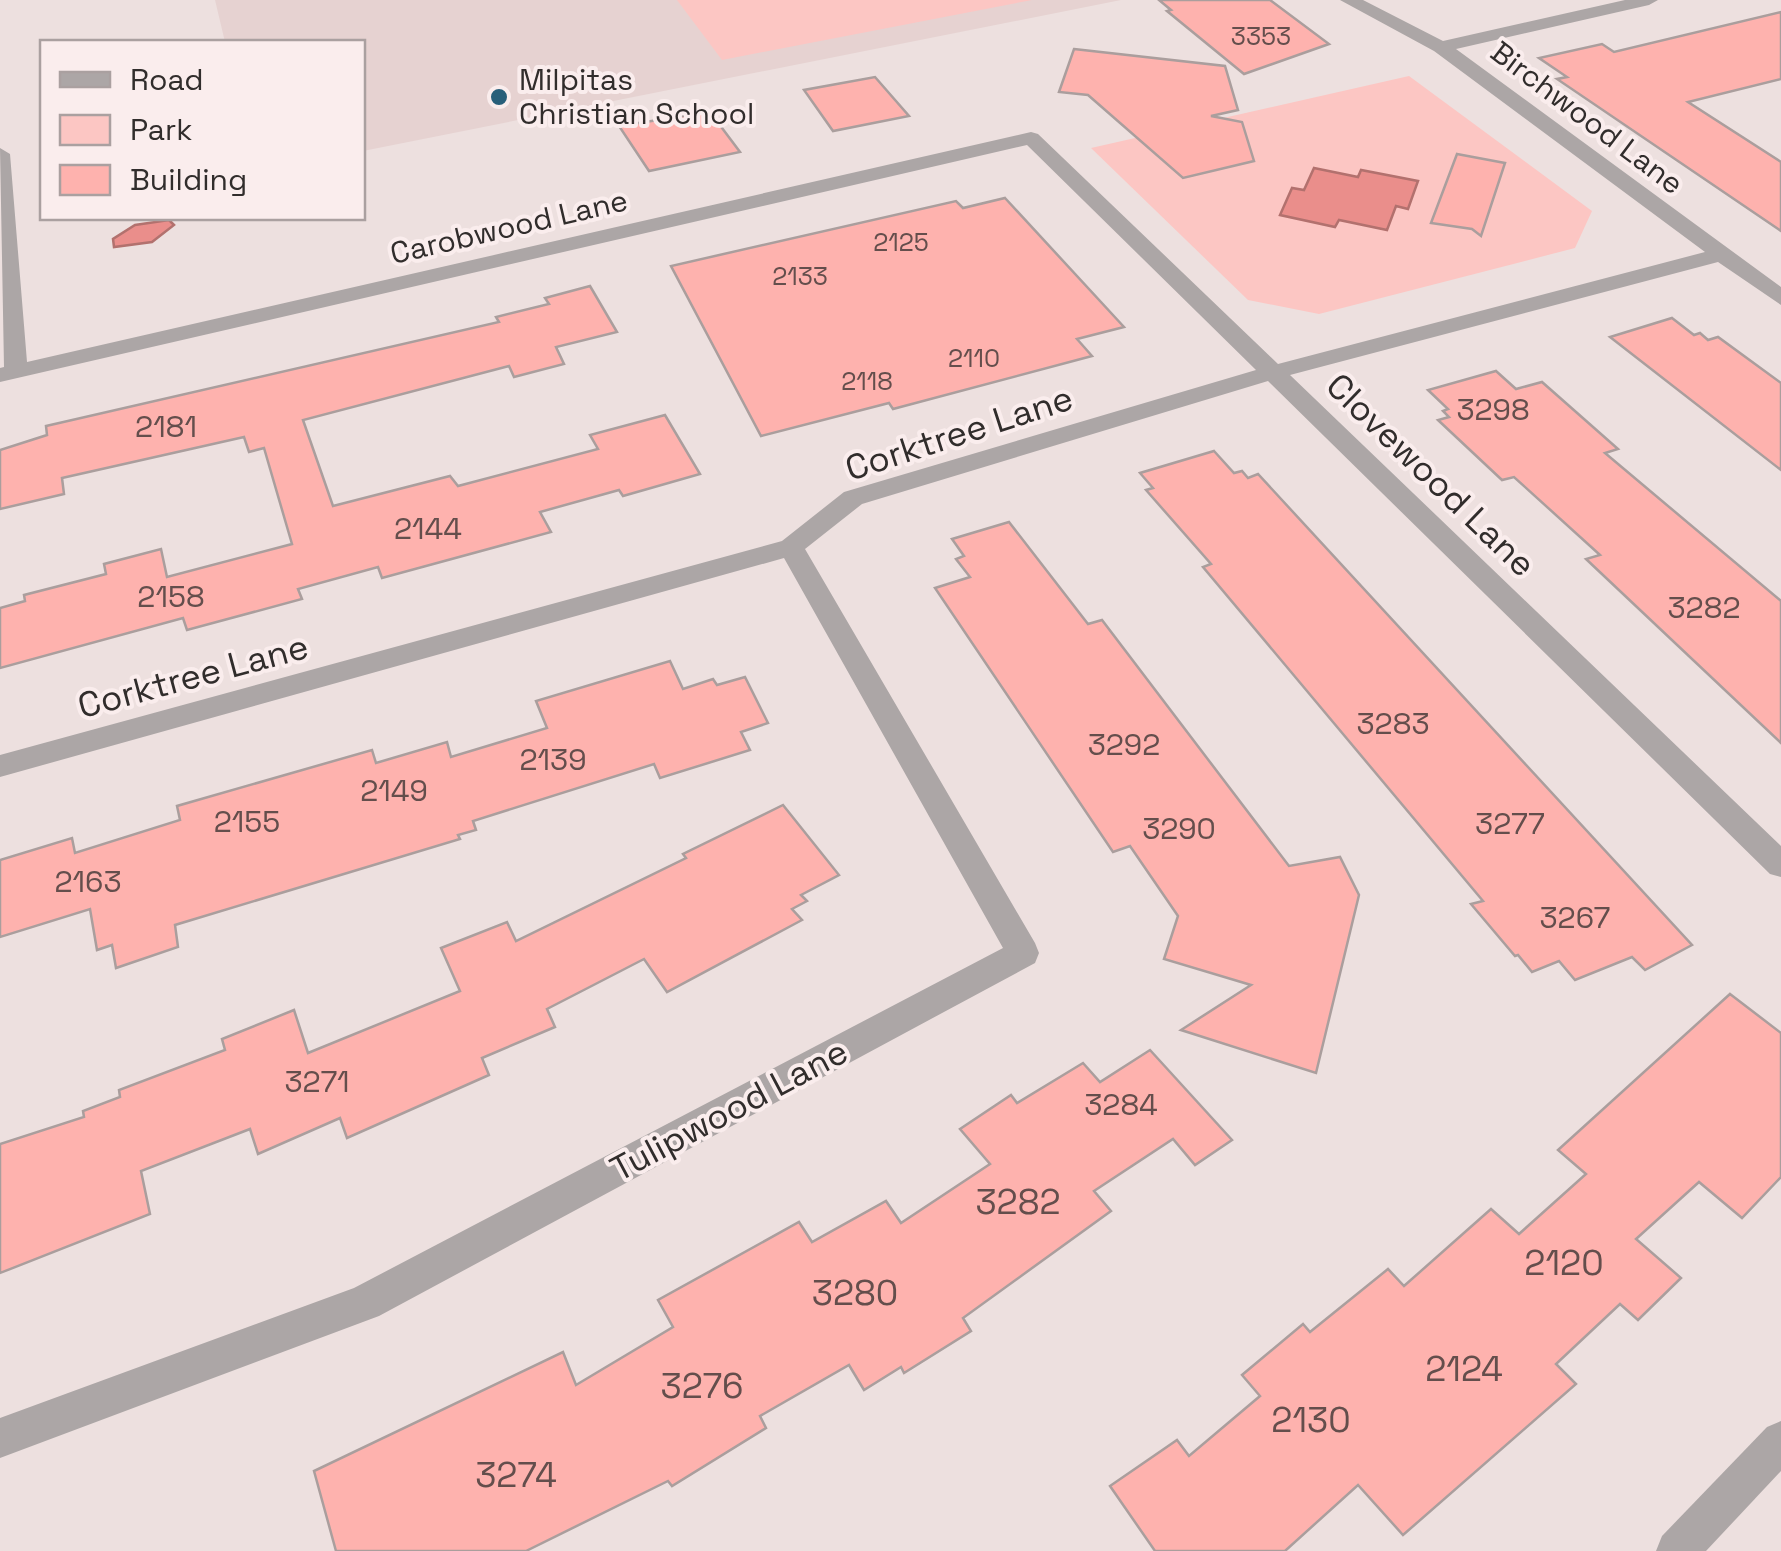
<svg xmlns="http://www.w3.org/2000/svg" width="1781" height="1551" font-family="'Space Grotesk',sans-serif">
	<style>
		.built { fill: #e6d2d1 }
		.green { fill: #fcc6c3 }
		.water { fill: #ea8e8b; stroke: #b2716e; stroke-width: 2.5 }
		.building { fill: #feb2ae; stroke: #aa9e9d; stroke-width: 2.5 }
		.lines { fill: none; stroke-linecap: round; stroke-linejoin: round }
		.street { fill: #aca6a6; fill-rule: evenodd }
		.poi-dot { fill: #285f7a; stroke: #faeded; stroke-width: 4 }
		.labels { text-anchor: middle; stroke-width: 8; stroke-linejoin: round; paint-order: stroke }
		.far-number-label { font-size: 25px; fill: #644e4c }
		.far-poi-label { font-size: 30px; fill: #312d2c; stroke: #faeded; text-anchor: start }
		.far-street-label { font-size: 30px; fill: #312d2c; stroke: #faeded }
		.number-label { font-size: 30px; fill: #644e4c }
		.street-label { font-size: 35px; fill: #312d2c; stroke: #faeded }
		.near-number-label { font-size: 35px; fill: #644e4c }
	</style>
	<rect width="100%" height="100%" fill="#ede0df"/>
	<polygon class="built" points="215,0 1121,0 363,151 362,42 225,42"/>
	<g class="green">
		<polygon points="677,0 1032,0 722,60"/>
		<polygon points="1409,76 1592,211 1575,248 1319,314 1248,300 1091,148"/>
	</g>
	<g class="water">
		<polygon points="1314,168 1358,177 1361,170 1418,181 1408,209 1396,206 1387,230 1339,220 1335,227 1280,215 1292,188 1304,190"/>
		<polygon points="169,220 174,225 152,242 114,247 113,239 135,225"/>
	</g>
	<g class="building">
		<polygon points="1159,0 1270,0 1329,44 1244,74 1167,11 1171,10"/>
		<polygon points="1781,12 1781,79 1688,102 1781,162 1781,231 1557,79 1567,77 1539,58 1602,44 1614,52"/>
		<polygon points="1074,49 1225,66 1238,110 1211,116 1242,122 1254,161 1183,178 1088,95 1059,92"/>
		<polygon points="875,77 909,116 833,131 804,90"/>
		<polygon points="710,112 740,152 649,171 619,126"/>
		<polygon points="1457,154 1505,163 1481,236 1472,229 1431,223"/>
		<polygon points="1005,198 1124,327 1077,339 1092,356 893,409 889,403 761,436 671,266 956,201 963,208"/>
		<polygon points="590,286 617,332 556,347 564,364 514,377 509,366 303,420 333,506 450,476 458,486 598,449 590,435 665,415 700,474 623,496 619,490 540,512 551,532 382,578 378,567 298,589 302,599 187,630 183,618 0,668 0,608 25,601 24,595 106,574 104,564 161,549 167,577 292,544 264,448 249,452 244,437 62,478 64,494 0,509 0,450 47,435 46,426 499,322 496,317 549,304 545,298"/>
		<polygon points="1672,318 1694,335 1700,333 1708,340 1718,337 1781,383 1781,470 1610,337"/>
		<polygon points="1496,371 1516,389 1542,382 1618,449 1605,453 1781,601 1781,743 1586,559 1600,555 1514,477 1502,480 1438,420 1449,417 1443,411 1448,409 1428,390"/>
		<polygon points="1214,451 1234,473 1242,471 1248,478 1258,474 1692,945 1645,970 1632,957 1575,980 1559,961 1532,972 1518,955 1515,956 1471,904 1483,901 1203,567 1211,564 1146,490 1153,488 1140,473"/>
		<polygon points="1009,522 1088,624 1102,620 1289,866 1340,857 1359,895 1316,1073 1181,1030 1251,985 1164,959 1178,916 1130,846 1113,852 935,588 970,577 956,559 964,556 952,539"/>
		<polygon points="670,661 683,689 713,679 717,685 745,677 768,723 741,732 750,750 660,778 654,764 473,821 476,830 458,835 460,839 175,925 178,947 116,968 112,945 97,950 90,909 0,937 0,860 72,838 75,853 180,820 177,806 372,750 376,763 447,742 451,757 547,728 536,701"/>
		<polygon points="783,805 839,875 801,895 807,901 792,909 802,920 667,992 644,959 547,1009 555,1027 482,1058 489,1075 347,1138 340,1118 258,1154 250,1129 141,1171 150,1214 0,1273 0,1144 84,1117 83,1111 120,1097 119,1090 225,1050 222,1039 294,1010 308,1053 460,991 441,948 507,922 516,941 686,858 683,854"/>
		<polygon points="1730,994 1781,1033 1781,1177 1742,1218 1699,1182 1636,1239 1681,1278 1638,1320 1620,1304 1556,1364 1576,1384 1403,1535 1358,1485 1285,1551 1155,1551 1110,1486 1177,1440 1189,1456 1260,1396 1242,1375 1303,1324 1310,1332 1388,1269 1404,1286 1491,1209 1519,1234 1586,1174 1558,1150"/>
		<polygon points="1150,1050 1232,1140 1195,1165 1173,1139 1094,1191 1111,1211 963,1318 971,1331 904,1373 901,1367 864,1390 849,1365 760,1416 766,1428 672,1486 668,1481 526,1551 336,1551 314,1471 563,1352 576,1385 673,1327 658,1300 799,1222 812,1242 886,1201 901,1223 990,1164 960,1129 1011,1095 1017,1103 1083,1063 1100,1082"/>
	</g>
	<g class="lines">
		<g class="street">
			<polygon points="1340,0 1363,0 1443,41 1625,0 1658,0 1649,5 1456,49 1781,287 1781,305 1718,262 1290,375 1781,846 1781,877 1770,874 1268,381 862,504 805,549 1035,943 1039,953 1035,963 379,1316 0,1458 0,1418 354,1288 1003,948 784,558 0,777 0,755 782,541 844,492 1256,370 1027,145 0,382 0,368 4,367 0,148 10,154 27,362 1031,132 1038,134 1278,364 1705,252 1434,51"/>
			<polygon points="1781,1421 1781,1471 1706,1551 1656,1551 1662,1536 1767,1427"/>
		</g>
	</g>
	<circle class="poi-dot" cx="499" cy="97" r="10"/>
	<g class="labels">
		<g class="far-number-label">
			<text x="1261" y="45">3353</text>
			<text x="901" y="251">2125</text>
			<text x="800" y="285">2133</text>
			<text x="974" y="367">2110</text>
			<text x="867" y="390">2118</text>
		</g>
		<g class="far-poi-label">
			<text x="519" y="90">Milpitas<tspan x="519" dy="34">Christian School</tspan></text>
		</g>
		<g class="far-street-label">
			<text transform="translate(1587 118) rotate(37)" y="10">Birchwood Lane</text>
			<text transform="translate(509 227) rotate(-13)" y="10">Carobwood Lane</text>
		</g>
		<g class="number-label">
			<text x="1493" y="420">3298</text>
			<text x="166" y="437">2181</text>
			<text x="428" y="539">2144</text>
			<text x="171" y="607">2158</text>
			<text x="1704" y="618">3282</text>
			<text x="1393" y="734">3283</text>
			<text x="1124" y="755">3292</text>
			<text x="553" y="770">2139</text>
			<text x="394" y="801">2149</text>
			<text x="247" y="832">2155</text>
			<text x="1510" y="834">3277</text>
			<text x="1179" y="839">3290</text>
			<text x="88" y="892">2163</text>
			<text x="1575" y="928">3267</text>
			<text x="317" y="1092">3271</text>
			<text x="1121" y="1115">3284</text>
		</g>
		<g class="street-label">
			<text transform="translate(959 433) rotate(-18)" y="12">Corktree Lane</text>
			<text transform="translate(1431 475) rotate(44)" y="12">Clovewood Lane</text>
			<text transform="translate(193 676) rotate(-15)" y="12">Corktree Lane</text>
			<text transform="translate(729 1110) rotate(-28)" y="12">Tulipwood Lane</text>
		</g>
		<g class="near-number-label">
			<text x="1018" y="1214">3282</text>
			<text x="1564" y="1275">2120</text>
			<text x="855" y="1305">3280</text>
			<text x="1464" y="1381">2124</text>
			<text x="702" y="1398">3276</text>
			<text x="1311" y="1432">2130</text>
			<text x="516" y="1487">3274</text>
		</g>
	</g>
	<rect x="40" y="40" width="325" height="180" fill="#faeded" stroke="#aaa0a0" stroke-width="2.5"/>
	<rect x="60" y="72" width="50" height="15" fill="#aca6a6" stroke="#aaa0a0" stroke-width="2.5"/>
	<text x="130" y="90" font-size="30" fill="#312d2c">Road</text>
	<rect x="60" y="115" width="50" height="30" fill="#fcc6c3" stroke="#aaa0a0" stroke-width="2.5"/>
	<text x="130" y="140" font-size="30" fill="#312d2c">Park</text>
	<rect x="60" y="165" width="50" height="30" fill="#feb2ae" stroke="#aaa0a0" stroke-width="2.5"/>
	<text x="130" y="190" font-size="30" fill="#312d2c">Building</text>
</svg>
